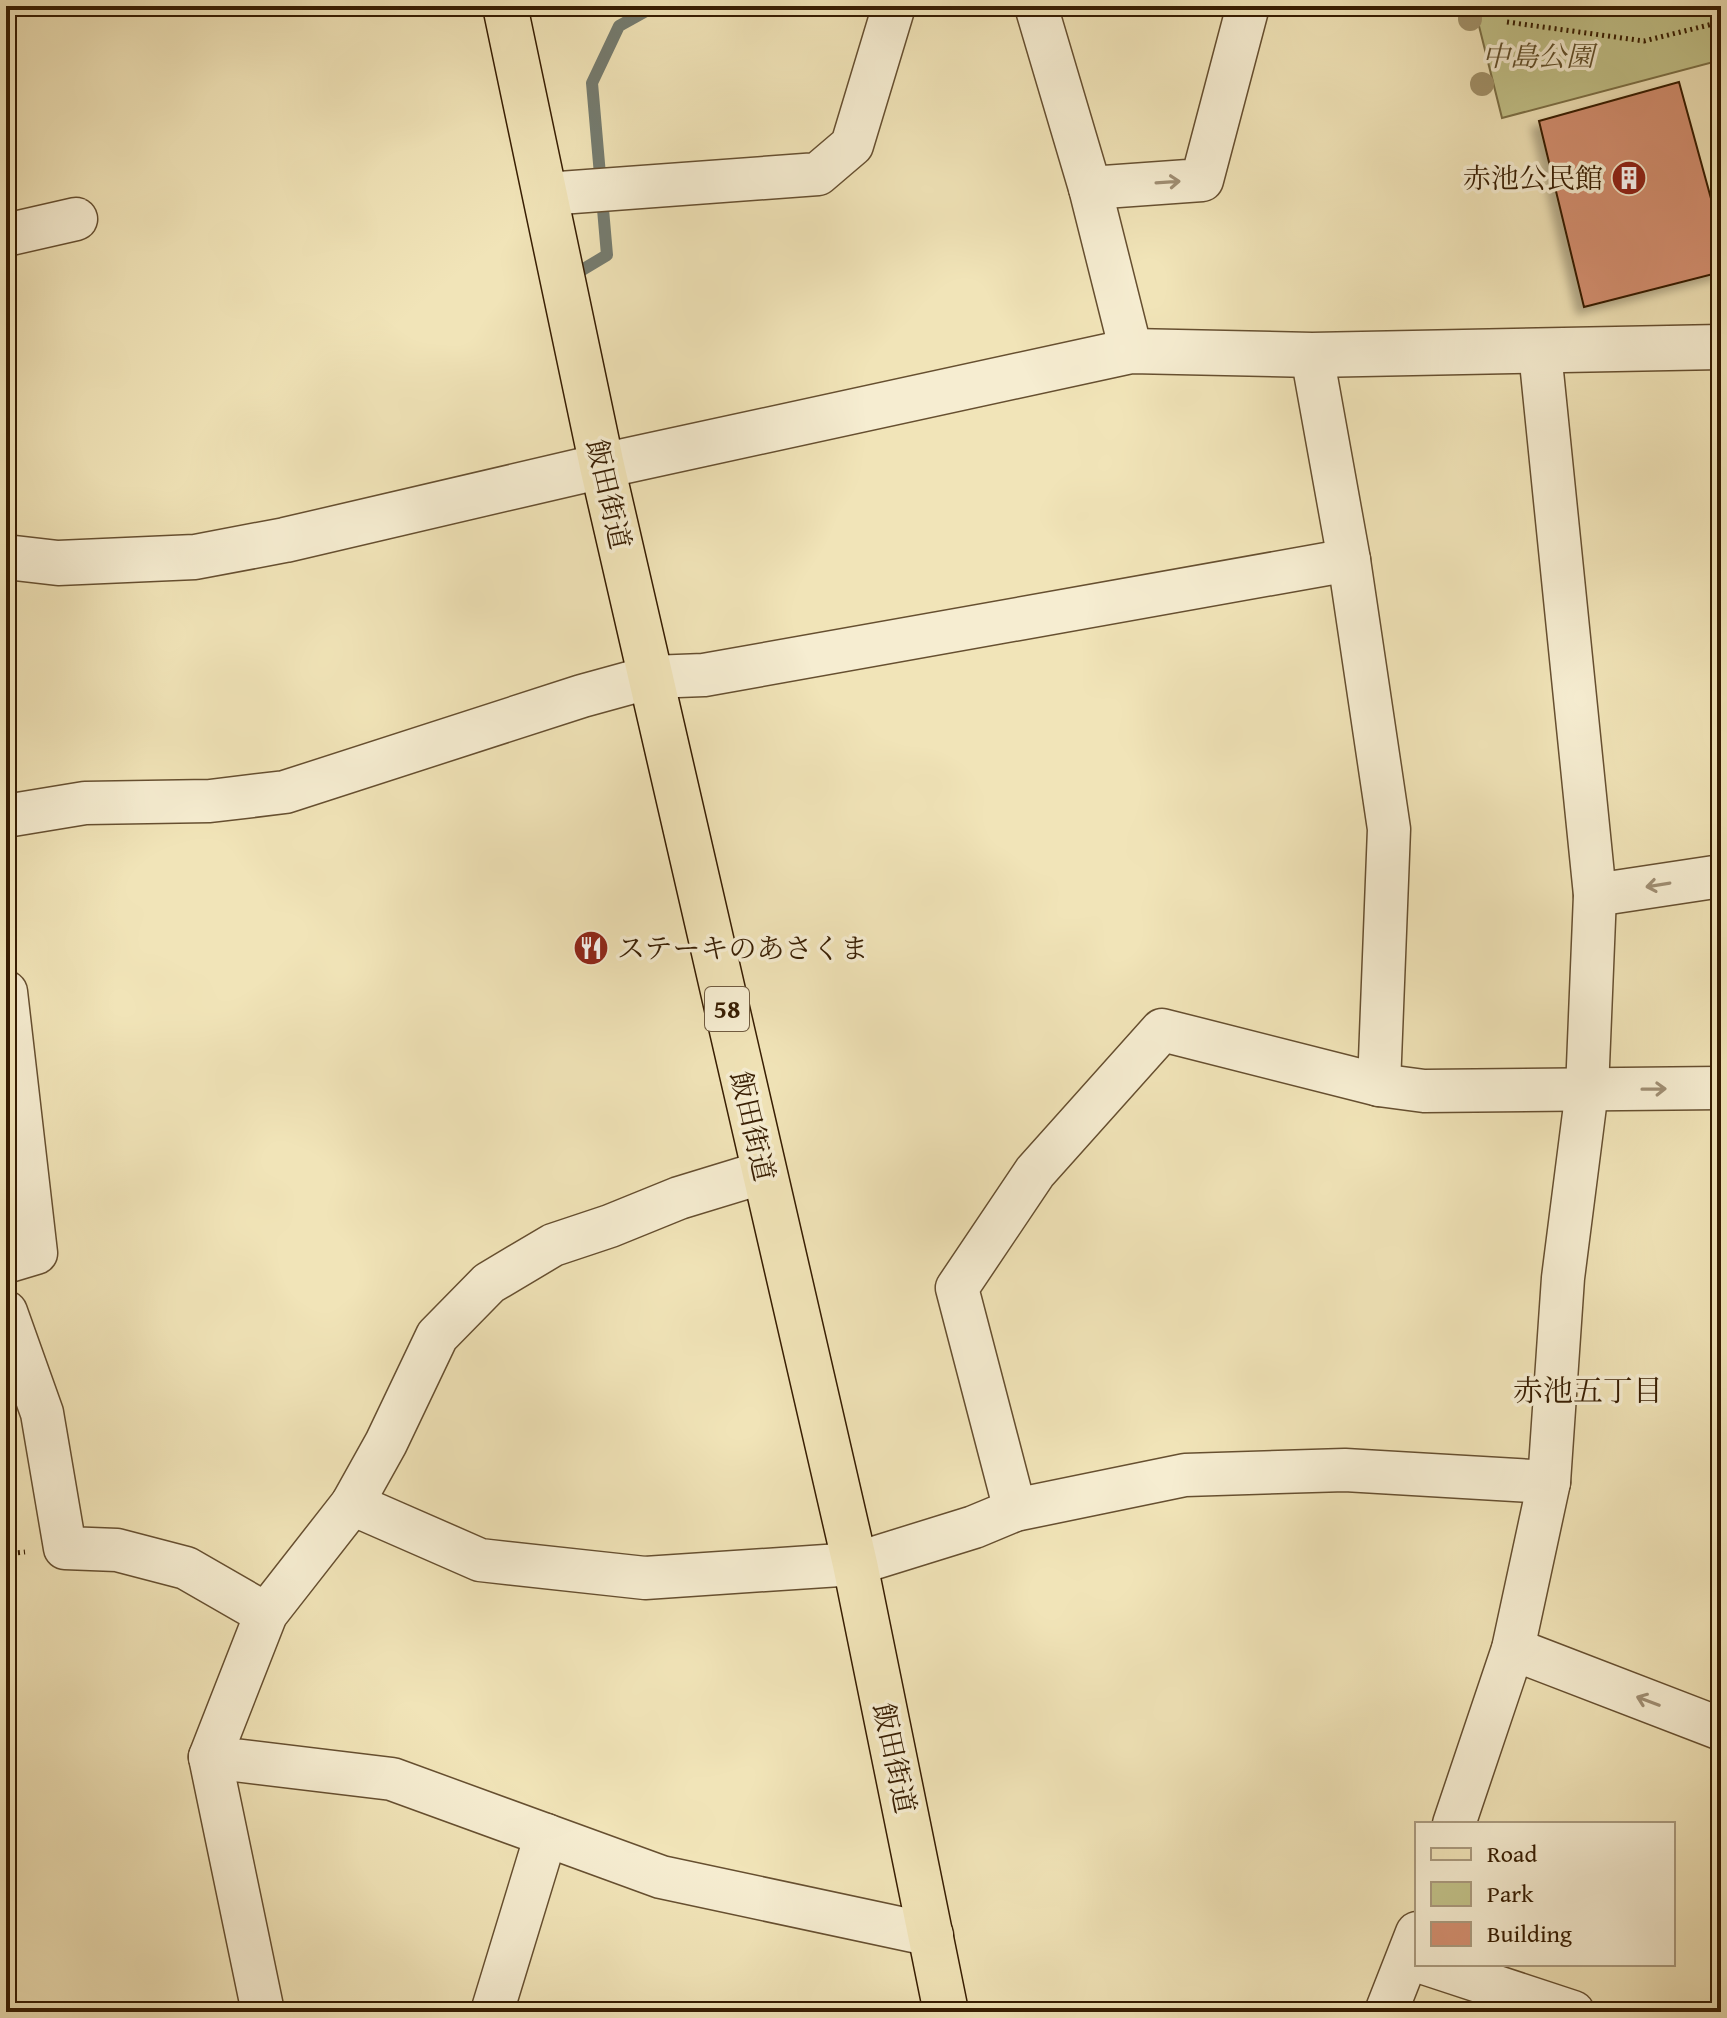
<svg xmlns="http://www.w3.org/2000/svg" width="1727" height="2018" font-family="'Gentium Book Plus','Noto Serif JP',serif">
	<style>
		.green { fill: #c2c289; stroke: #7c7046; stroke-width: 2 }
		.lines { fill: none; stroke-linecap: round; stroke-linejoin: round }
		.stream { stroke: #757c70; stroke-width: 12 }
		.building { fill: #d38f70; stroke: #371d02; stroke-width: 2; filter: url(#shadow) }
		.minor-casing { stroke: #664f30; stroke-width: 45 }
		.tertiary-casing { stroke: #664f30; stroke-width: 47 }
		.primary-casing { stroke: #371d02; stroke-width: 47 }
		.path { stroke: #371d02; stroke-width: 5; stroke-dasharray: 2 4; stroke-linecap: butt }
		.minor { stroke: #f6edd1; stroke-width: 42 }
		.tertiary { stroke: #f6edd1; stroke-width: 44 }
		.primary { stroke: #f1e4b8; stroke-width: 44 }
		.tree { fill: #a2926a }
		.oneway { stroke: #a08f74 }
		.labels { text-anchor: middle; stroke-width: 7; stroke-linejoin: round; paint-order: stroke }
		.shield { fill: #f6edd1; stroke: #705b40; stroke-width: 2 }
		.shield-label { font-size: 26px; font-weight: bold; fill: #371d02 }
		.park-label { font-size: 28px; font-style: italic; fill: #614f2a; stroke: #f6edd1 }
		.poi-label { font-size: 28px; fill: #371d02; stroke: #f6edd1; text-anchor: end }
		.street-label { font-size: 28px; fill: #371d02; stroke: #f6edd1 }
		.neighbourhood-label { font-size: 30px; fill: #371d02; stroke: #f6edd1 }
	</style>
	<defs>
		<filter id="shadow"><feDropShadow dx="-7" dy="7" stdDeviation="4" flood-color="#0004"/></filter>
	</defs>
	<rect width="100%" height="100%" fill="#f1e4b8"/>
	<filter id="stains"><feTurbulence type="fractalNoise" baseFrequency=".0025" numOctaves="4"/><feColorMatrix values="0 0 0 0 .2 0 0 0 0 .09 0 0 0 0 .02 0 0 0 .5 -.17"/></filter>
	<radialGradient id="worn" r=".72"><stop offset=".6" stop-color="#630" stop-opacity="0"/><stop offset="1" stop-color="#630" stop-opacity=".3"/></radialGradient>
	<polygon class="green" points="1474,6 1721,6 1721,60 1502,118"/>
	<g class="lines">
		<polyline class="stream" points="582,270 607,255 592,83 619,26 655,6"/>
	</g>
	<polygon class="building" points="1679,82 1721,235 1721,272 1584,307 1539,121"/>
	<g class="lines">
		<defs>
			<g id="minor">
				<polyline points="1036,6 1090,188 1131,351"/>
				<polyline points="1090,188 1202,180 1248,6"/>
				<polyline points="546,194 818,174 852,145 894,6"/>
				<polyline points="6,235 76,219"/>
				<polyline points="1312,355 1349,560 1389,829 1379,1085"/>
				<polyline points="6,816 85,803 210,801 285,792 582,696 651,677 704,675 1349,560"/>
				<polyline points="1595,895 1721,876"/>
				<polyline points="6,992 36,1253 6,1262"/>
				<polyline points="764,1172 679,1198 610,1226 553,1245 489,1283 437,1336 386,1443 352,1504 266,1614 210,1757 392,1779 661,1877 932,1935"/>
				<polyline points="6,1312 42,1413 65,1548 117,1550 186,1568 266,1614"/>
				<polyline points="352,1504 480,1560 645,1578 855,1564 974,1527 1015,1510 1185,1475 1345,1470 1549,1482"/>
				<polyline points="1015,1510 957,1288 1035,1172 1162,1030 1379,1085 1424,1091 1721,1088"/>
				<polyline points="1513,1649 1721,1729"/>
				<polyline points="210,1757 263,2012"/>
				<polyline points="1454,1824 1513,1649 1549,1482 1563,1278 1587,1090 1595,895 1540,352"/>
				<polyline points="1427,1964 1573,2012"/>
				<polyline points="492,2012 546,1835"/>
				<polyline points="1386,2012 1417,1933"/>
			</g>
			<polyline id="tertiary" points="6,557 58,563 195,557 285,540 602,466 1131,351 1312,355 1721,347"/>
			<polyline id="primary" points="505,6 602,466 855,1564 946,2012"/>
		</defs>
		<use href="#minor" class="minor-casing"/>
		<use href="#tertiary" class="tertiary-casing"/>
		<use href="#primary" class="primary-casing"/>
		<g class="path">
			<polyline points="1507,22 1644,41 1721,22"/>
			<polyline points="6,1554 25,1552"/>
		</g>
		<use href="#minor" class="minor"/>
		<use href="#tertiary" class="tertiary"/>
		<use href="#primary" class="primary"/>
	</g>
	<g class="tree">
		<circle cx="1470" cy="19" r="12"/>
		<circle cx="1482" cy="84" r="12"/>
	</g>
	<defs><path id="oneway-shaft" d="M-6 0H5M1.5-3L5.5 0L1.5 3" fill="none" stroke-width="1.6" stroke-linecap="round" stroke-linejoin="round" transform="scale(2)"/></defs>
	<g class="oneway">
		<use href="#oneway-shaft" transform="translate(1168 182) rotate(-4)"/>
		<use href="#oneway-shaft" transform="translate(1658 885) rotate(171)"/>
		<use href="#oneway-shaft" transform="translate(1654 1089) rotate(-1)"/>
		<use href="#oneway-shaft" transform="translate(1648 1701) rotate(-159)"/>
	</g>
	<defs>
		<symbol id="building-disc" viewBox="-11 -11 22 22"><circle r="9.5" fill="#8f2418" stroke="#f6edd1"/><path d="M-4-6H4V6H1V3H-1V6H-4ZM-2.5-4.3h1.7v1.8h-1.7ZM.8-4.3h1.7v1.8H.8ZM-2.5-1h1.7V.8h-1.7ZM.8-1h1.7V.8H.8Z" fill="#fff"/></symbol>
		<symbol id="restaurant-disc" viewBox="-11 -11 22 22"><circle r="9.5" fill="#8f2418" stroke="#f6edd1"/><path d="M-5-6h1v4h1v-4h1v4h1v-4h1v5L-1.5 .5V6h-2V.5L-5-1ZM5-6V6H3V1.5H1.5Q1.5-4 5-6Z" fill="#fff"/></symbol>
	</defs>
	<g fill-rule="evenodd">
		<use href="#building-disc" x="1609" y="158" width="40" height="40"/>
		<use href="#restaurant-disc" x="571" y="928" width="40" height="40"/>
	</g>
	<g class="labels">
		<rect class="shield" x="705" y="987" width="44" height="44" rx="6"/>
		<g class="shield-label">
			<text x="727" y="1018">58</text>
		</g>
		<g class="park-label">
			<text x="1538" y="66">中島公園</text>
		</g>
		<g class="poi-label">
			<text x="1603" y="188">赤池公民館</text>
			<text x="617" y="958" text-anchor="start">ステーキのあさくま</text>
		</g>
		<g class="street-label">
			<text transform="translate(609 494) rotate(77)" y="10">飯田街道</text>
			<text transform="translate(753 1126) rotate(77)" y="10">飯田街道</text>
			<text transform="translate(895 1758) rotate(78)" y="10">飯田街道</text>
		</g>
		<g class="neighbourhood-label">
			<text x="1588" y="1401">赤池五丁目</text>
		</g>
	</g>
	<rect width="1727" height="2018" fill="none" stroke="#f1e4b8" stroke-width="32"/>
	<rect x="8" y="8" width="1711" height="2002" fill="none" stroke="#371d02" stroke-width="4"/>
	<rect x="16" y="16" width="1695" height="1986" fill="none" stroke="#371d02" stroke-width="2"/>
	<rect x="1415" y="1822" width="260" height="144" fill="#f6edd1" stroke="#aa9a7e" stroke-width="2"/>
	<rect x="1431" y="1848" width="40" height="12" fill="#f1e4b8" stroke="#aa9a7e" stroke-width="2"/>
	<text x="1487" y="1862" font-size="24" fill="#371d02">Road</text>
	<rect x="1431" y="1882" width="40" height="24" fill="#c2c289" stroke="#aa9a7e" stroke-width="2"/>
	<text x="1487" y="1902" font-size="24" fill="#371d02">Park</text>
	<rect x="1431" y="1922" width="40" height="24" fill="#d38f70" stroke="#aa9a7e" stroke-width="2"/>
	<text x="1487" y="1942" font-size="24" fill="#371d02">Building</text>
	<rect width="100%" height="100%" filter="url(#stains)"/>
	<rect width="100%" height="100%" fill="url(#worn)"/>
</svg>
